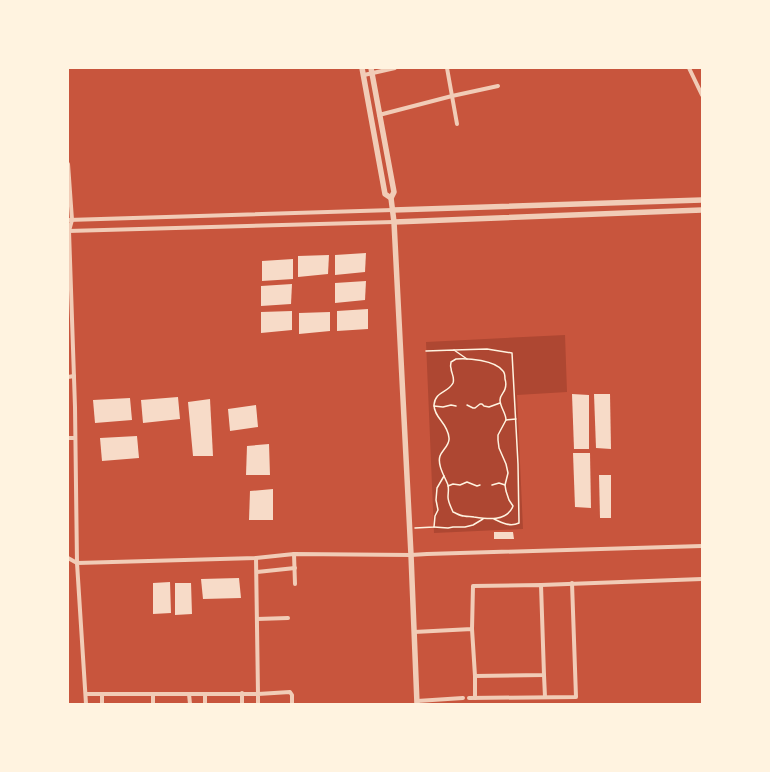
<svg xmlns="http://www.w3.org/2000/svg" width="770" height="772" font-family="Montserrat,sans-serif">
	<style>
		.green { fill: #ae4732 }
		.building { fill: #f7dbc8 }
		.lines { fill: none; stroke-linecap: round; stroke-linejoin: round }
		.path { stroke: #fff3e0; stroke-width: 1.5 }
		.minor { stroke: #f1ccb7; stroke-width: 4 }
		.tertiary { stroke: #f1ccb7; stroke-width: 5.5 }
	</style>
	<rect width="100%" height="100%" fill="#c8553d"/>
	<polygon class="green" points="565,335 567,392 517,395 523,529 434,533 426,342"/>
	<g class="building">
		<polygon points="366,253 365,272 335,275 335,255"/>
		<polygon points="329,255 328,274 298,277 298,256"/>
		<polygon points="293,259 293,279 262,281 262,261"/>
		<polygon points="366,281 365,300 335,303 335,283"/>
		<polygon points="292,284 291,304 261,306 261,286"/>
		<polygon points="368,309 368,329 337,331 337,311"/>
		<polygon points="292,311 292,330 261,333 261,312"/>
		<polygon points="330,312 330,331 299,334 299,313"/>
		<polygon points="572,394 589,395 589,449 574,449"/>
		<polygon points="594,394 610,394 611,449 596,448"/>
		<polygon points="178,397 180,419 143,423 141,400"/>
		<polygon points="130,398 132,420 95,423 93,400"/>
		<polygon points="210,399 213,456 193,456 188,402"/>
		<polygon points="256,405 258,427 230,431 228,409"/>
		<polygon points="137,436 139,458 102,461 100,438"/>
		<polygon points="269,444 270,475 246,475 247,446"/>
		<polygon points="573,453 590,453 591,508 575,507"/>
		<polygon points="599,475 611,475 611,518 600,518"/>
		<polygon points="273,489 273,520 249,520 250,491"/>
		<polygon points="494,532 513,532 514,539 494,539"/>
		<polygon points="239,578 241,598 203,599 201,579"/>
		<polygon points="170,582 171,613 153,614 153,583"/>
		<polygon points="175,583 191,583 192,614 175,615"/>
	</g>
	<g class="lines">
		<g class="path">
			<path d="M 454,350 L 487,349 L 512,353 L 518,464 L 519,523 C 510,527 502,523 494,519"/>
			<polyline points="426,351 454,350 467,359"/>
			<path d="M 456,359 C 468,358 495,360 503,371 C 505,373 505,376 505,379 C 506,382 506,386 505,389 C 504,393 500,395 500,400 C 500,407 506,413 506,420 L 498,435 L 498,440 L 499,448 L 506,464 L 508,473 L 505,485 L 506,491 L 509,500 L 513,506 C 507,522 487,519 474,517 C 471,516 468,517 464,516 C 460,516 456,513 453,512 C 451,507 448,502 448,497 C 448,493 449,490 448,485 C 445,477 437,465 440,456 C 442,450 450,445 449,438 C 448,423 434,418 434,405 C 435,391 448,393 453,383 C 455,377 451,373 451,368 C 450,366 451,364 451,362 Z"/>
			<polyline points="467,405 473,408 475,408 480,404 482,404 484,406 489,407 500,403"/>
			<polyline points="434,406 443,407 451,405 456,406"/>
			<polyline points="506,420 516,419"/>
			<polyline points="492,485 499,483 505,485"/>
			<polyline points="448,486 453,484 460,485 467,482 477,486 480,485"/>
			<polyline points="434,527 448,528 453,527 465,527 473,525 483,519"/>
			<polyline points="415,528 434,527 435,516 438,510 436,500 437,488 444,476"/>
		</g>
		<g class="minor">
			<polyline points="447,68 457,124"/>
			<polyline points="689,68 702,95"/>
			<polyline points="364,75 395,68"/>
			<polyline points="379,115 452,96 498,86"/>
			<polyline points="68,164 72,220 69,231 75,407 77,563 86,704"/>
			<polyline points="68,220 393,210"/>
			<polyline points="68,231 394,222"/>
			<polyline points="68,377 74,376"/>
			<polyline points="68,438 75,438"/>
			<polyline points="294,554 295,584"/>
			<polyline points="68,558 77,563 256,558 294,554 411,555 427,554 702,546"/>
			<polyline points="257,572 295,568"/>
			<polyline points="541,585 702,579"/>
			<polyline points="257,619 288,618"/>
			<polyline points="414,632 472,629 473,586 541,585 544,675 475,676 472,629"/>
			<polyline points="544,675 545,697"/>
			<polyline points="475,676 475,698"/>
			<polyline points="242,693 242,704"/>
			<polyline points="86,694 258,694 256,558"/>
			<polyline points="102,694 102,704"/>
			<polyline points="153,694 153,704"/>
			<polyline points="189,694 190,704"/>
			<polyline points="205,694 205,704"/>
			<polyline points="469,698 576,697 572,583"/>
			<polyline points="417,701 463,698"/>
			<polyline points="258,704 258,694 290,692 292,695 292,704"/>
		</g>
		<g class="tertiary">
			<polyline points="362,68 385,194 391,198"/>
			<polyline points="371,68 394,192 391,198 394,222 411,555 417,704"/>
			<polyline points="393,210 702,200"/>
			<polyline points="394,222 702,210"/>
		</g>
	</g>
	<rect width="770" height="772" fill="none" stroke="#fff3e0" stroke-width="138"/>
</svg>
